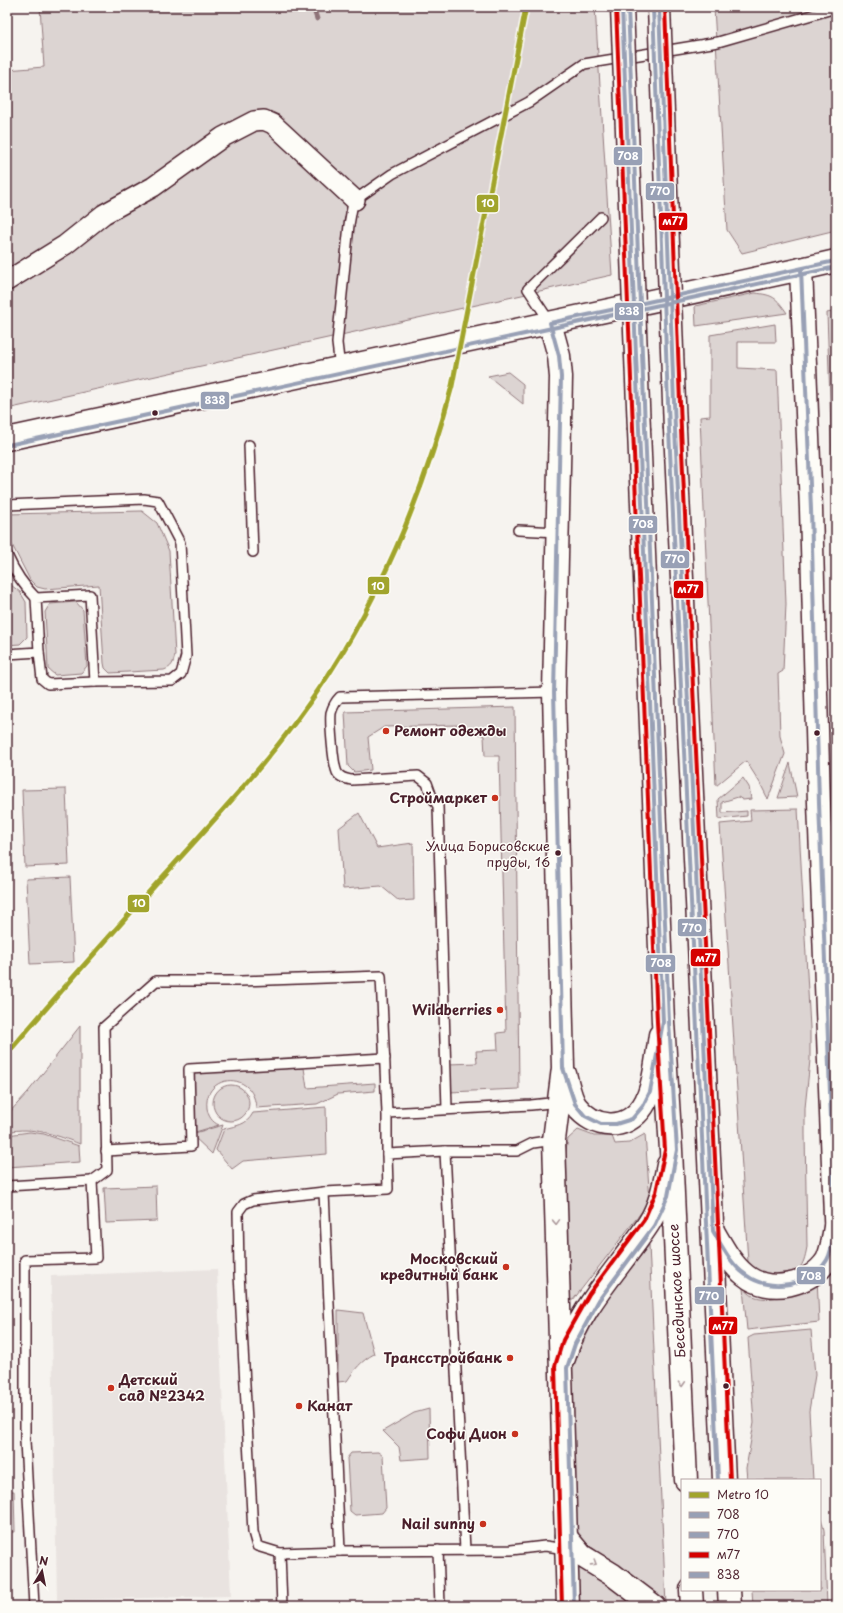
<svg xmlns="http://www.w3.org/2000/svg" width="843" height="1613" font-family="'Playpen Sans',sans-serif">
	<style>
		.built { fill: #e9e3e0 }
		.green { fill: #dcd4d2; stroke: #937a7e }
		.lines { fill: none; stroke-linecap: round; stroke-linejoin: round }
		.stream { stroke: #8e7378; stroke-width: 5 }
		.service-casing { stroke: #4a1f2b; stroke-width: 12 }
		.minor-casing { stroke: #4a1f2b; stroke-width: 22 }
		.tertiary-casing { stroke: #4a1f2b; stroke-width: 25 }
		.secondary-casing { stroke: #4a1f2b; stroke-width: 25 }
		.primary-casing { stroke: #4a1f2b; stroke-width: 25 }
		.service { stroke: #fdfcf7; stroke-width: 9 }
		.minor { stroke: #fdfcf7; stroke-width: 19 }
		.tertiary { stroke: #fdfcf7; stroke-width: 22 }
		.secondary { stroke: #fdfcf7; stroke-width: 22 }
		.primary { stroke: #fdfcf7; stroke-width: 22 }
		.primary-bridge-casing { stroke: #4a1f2b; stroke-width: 25; stroke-linecap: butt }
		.primary-bridge { stroke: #fdfcf7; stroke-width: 22 }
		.bus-1-casing { stroke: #fdfcf7; stroke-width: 7 }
		.bus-2-casing { stroke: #fdfcf7; stroke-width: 7 }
		.bus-3-casing { stroke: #fdfcf7; stroke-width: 7 }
		.bus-4-casing { stroke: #fdfcf7; stroke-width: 7 }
		.bus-1 { stroke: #98a0b5; stroke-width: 4 }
		.bus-2 { stroke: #98a0b5; stroke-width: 4 }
		.bus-3 { stroke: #d50100; stroke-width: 4 }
		.bus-4 { stroke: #98a0b5; stroke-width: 4 }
		.metro-1-casing { stroke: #fdfcf7; stroke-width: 8 }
		.metro-1 { stroke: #a1a42c; stroke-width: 5 }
		.oneway { stroke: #ac999b }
		.bus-dot { fill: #4a1f2b; stroke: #fdfcf7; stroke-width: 1.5 }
		.poi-dot { fill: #c8321e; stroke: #fdfcf7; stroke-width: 1.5 }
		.labels { text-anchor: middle; stroke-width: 3; stroke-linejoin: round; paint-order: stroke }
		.bus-label { font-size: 13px; fill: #4a1f2b; stroke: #fdfcf7; text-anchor: end }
		.poi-label { font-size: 14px; font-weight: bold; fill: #4a1f2b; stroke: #fdfcf7; text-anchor: end }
		.street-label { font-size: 14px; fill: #4a1f2b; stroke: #fdfcf7 }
		.line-badge { stroke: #fdfcf7; stroke-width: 1.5 }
		.badge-label { font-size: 11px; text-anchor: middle; font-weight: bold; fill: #fff }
	</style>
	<rect width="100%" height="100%" fill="#f6f3ef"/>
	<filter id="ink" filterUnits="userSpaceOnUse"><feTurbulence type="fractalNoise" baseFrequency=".025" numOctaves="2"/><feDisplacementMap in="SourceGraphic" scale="8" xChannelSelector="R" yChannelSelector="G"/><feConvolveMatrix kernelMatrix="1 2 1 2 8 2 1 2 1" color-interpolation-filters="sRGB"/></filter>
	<g filter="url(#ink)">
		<polygon class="built" points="217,1269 231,1596 57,1600 51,1276"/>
		<g class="green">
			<polygon points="40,7 595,7 612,275 7,409 7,70 44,67"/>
			<polygon points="714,7 836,7 836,230 742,253 727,230"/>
			<path d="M 755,293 C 773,295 776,297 787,313 L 696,326 L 695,306 Z"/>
			<polygon points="836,311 836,577 827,313"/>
			<polygon points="775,324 776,342 738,342 738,368 777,370 786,604 783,671 778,674 780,736 785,754 768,799 760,783 746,761 716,786 700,417 710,416 710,335"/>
			<polygon points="508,372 523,384 523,404 488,376"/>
			<path d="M 142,511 L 157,523 L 169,551 L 175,655 C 173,664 172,667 164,670 L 110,673 L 105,668 L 104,663 L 99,585 L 45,589 L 37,587 L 30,580 L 7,535 L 7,514 Z"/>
			<polygon points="7,582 20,592 26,602 27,637 20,644 7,645"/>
			<polygon points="76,602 83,610 87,666 81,673 55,675 48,669 45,612 50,604"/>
			<polygon points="515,707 519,1089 449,1092 448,1064 477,1063 476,1051 498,1050 497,1033 506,1032 499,756 485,756 484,736 457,725 384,727 368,737 371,770 354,772 348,766 345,712"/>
			<polygon points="790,763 797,797 778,798"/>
			<polygon points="743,778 749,787 751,799 743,800 738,797 722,802 722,813 747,811 747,816 719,819 718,799"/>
			<polygon points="66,789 69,865 25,867 22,790"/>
			<path d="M 798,809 L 810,1028 L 810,1060 L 805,1108 L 805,1134 L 807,1247 C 803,1269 800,1270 780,1279 L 753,1269 L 748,1262 L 720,824 L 751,821 L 750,810 Z"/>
			<polygon points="359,813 377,848 413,843 414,900 399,901 381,886 343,889 339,828"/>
			<polygon points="70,877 74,962 30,964 26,879"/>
			<path d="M 80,1026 L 80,1144 C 56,1135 33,1126 7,1132 L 7,1115 L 28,1092 Z"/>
			<path d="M 304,1068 L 307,1088 L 375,1083 L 375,1091 L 338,1094 L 317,1104 L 256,1108 C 254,1069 203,1074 207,1108 C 208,1116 212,1122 219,1125 L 192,1133 L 190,1074 L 224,1071 Z"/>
			<circle cx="231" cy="1103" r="18"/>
			<path d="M 326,1107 L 327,1154 L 243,1161 L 232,1169 L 216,1150 L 224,1129 C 237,1125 246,1126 253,1113 Z"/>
			<polygon points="223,1125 212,1154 191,1134"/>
			<polygon points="578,1130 594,1136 612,1136 615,1144 629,1143 645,1134 650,1201 573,1300 569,1300 565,1156 568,1139"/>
			<polygon points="30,1132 44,1134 79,1146 80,1162 7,1167 7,1135"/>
			<polygon points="156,1186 157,1221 106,1223 104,1188"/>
			<polygon points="649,1245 666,1605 642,1584 579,1538 576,1528 572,1355 574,1342"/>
			<path d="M 817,1277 L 819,1322 L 747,1330 L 743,1288 C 746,1290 749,1294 753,1296 C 776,1305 798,1288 817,1277 Z"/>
			<path d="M 338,1310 L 363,1313 L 374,1354 C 361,1361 355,1369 347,1381 L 338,1382 Z"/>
			<polygon points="811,1330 815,1375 809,1411 813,1480 747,1480 746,1468 754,1423 748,1338 754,1335"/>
			<polygon points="429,1409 430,1458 401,1460 399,1447 383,1431 414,1413"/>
			<polygon points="378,1452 383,1456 386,1508 382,1513 355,1515 350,1511 347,1458 351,1453"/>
			<polygon points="7,1491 14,1491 15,1532 7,1532"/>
			<polygon points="820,1514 824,1530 827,1606 753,1606 752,1590 820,1590"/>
			<polygon points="576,1567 583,1568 640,1606 579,1606"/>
		</g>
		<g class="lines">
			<polyline class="stream" points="313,7 317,19"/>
			<defs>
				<g id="service">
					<polyline points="550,322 528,289 601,217"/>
					<polyline points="340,368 337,343 349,225 352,208 355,200 392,174 529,102 584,64 718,42 836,8"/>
					<polyline points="249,445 253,552"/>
					<polyline points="7,505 144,499 158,501 180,543 186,656 181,674 172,681 95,682 90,595 36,598 39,652 7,654"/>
					<polyline points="518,530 558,532"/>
					<path d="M 7,555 C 14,571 24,586 36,598"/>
					<polyline points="39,652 42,679 48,684 95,682"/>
					<path d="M 447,1109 L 438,806 L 432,797 L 427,783 L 418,776 L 352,780 C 347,779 342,779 338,774 C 333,768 330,722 331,713 C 333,706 335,702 340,697 L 554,692"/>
					<polyline points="106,1151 191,1146 189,1069 385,1058"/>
					<polyline points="445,1151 517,1151 533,1143 554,1140"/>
					<polyline points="387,1154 387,1113"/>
					<polyline points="7,1186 92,1181"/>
					<polygon points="324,1192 340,1551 280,1553 257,1546 253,1532 239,1274 238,1212 244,1204 253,1200"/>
					<polyline points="324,1192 388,1189 387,1154 445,1151 465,1550"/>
					<polyline points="438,1550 440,1606"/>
					<polyline points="340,1551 511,1550 545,1546 566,1549"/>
					<polyline points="280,1553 282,1606"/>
					<polyline points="34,1606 25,1441 25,1260 96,1258 92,1181 107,1170 104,1027 156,981 241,981 381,976 387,1113 531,1105 559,1102"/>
				</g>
				<polyline id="minor" points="7,281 65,245 104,214 153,187 223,137 254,121 264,120 273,124 355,200"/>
				<polyline id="tertiary" points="801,269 836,261"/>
				<g id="secondary">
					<polyline points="550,323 559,356 561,377 554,692 563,1068 554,1140 568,1606"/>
					<polyline points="7,439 801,269 811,509 819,803 836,1242"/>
					<path d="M 565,1074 C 568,1084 570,1098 576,1106 C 594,1129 626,1132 643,1106 C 654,1090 657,1055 660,1035"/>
					<path d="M 713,1231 C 722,1246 731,1264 745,1275 C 769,1295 811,1285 827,1260 C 832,1250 833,1238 835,1227"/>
					<path d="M 564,1358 C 580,1306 620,1268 649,1223 C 660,1206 664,1185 668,1165"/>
					<polyline points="566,1537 582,1556 613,1575 654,1606"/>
				</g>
				<g id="primary">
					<polyline points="675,429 724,1480"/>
					<polyline points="639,430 663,1022 671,1150 686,1480"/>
					<polyline points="691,1590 692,1606"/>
					<polyline points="729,1590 730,1606"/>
				</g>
			</defs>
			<use href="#service" class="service-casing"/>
			<use href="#minor" class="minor-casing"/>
			<use href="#tertiary" class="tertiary-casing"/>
			<use href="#secondary" class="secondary-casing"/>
			<use href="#primary" class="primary-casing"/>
			<use href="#service" class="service"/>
			<use href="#minor" class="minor"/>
			<use href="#tertiary" class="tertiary"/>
			<use href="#secondary" class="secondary"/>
			<use href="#primary" class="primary"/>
			<defs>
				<g id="primary-bridge">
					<polyline points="622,7 639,430"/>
					<polyline points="659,7 675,429"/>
				</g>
			</defs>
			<use href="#primary-bridge" class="primary-bridge-casing"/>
			<use href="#primary-bridge" class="primary-bridge"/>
			<defs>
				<g id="bus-1">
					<polyline points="622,7 634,305"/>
					<path d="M 659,7 L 675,429 L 713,1231 C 722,1246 731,1265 746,1275 C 770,1293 811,1286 827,1260 C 833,1250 833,1236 835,1224 L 819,803 L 811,509 L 801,269"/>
					<polygon points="634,305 663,1022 650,1092 643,1106 632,1119 616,1124 601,1124 585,1116 575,1104 563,1068 554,692 561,377 559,356 550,323"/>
					<polyline points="634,305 835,261"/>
				</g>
				<g id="bus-2">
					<polyline points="653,7 669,429 718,1480"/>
					<polyline points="574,1606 567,1368 575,1344 599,1300 654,1226 668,1196 677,1150 669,1022 628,7"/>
				</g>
				<g id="bus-3">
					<polyline points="665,7 681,429 730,1480"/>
					<polyline points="562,1606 555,1366 563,1340 589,1294 644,1220 656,1192 665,1150 657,1022 616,7"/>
				</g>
				<polyline id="bus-4" points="8,445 836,267"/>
			</defs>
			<use href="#bus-1" class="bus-1-casing"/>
			<use href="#bus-2" class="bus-2-casing"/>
			<use href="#bus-3" class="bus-3-casing"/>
			<use href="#bus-4" class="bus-4-casing"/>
			<use href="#bus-1" class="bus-1"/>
			<use href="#bus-2" class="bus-2"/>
			<use href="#bus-3" class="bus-3"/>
			<use href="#bus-4" class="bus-4"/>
			<defs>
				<path id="metro-1" d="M 7,1054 C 56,996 107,939 158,882 C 218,816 280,750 329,674 C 386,585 425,488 452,386 L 526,7"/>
			</defs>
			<use href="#metro-1" class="metro-1-casing"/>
			<use href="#metro-1" class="metro-1"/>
		</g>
		<defs><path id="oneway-chevron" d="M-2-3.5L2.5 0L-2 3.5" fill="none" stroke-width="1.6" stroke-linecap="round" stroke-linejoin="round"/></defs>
		<g class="oneway">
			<use href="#oneway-chevron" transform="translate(556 1222) rotate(88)"/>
			<use href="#oneway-chevron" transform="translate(682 1384) rotate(87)"/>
			<use href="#oneway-chevron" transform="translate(594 1563) rotate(32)"/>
		</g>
	</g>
	<g class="bus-dot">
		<circle cx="155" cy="413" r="3.5"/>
		<circle cx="817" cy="733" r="3.5"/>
		<circle cx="558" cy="853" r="3.5"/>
		<circle cx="726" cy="1386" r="3.5"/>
	</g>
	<g class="poi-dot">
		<circle cx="386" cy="731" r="4"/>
		<circle cx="495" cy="798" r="4"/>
		<circle cx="500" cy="1010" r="4"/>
		<circle cx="506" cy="1267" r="4"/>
		<circle cx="510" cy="1358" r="4"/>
		<circle cx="111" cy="1388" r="4"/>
		<circle cx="299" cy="1406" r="4"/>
		<circle cx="515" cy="1434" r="4"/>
		<circle cx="483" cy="1524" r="4"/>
	</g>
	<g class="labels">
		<g class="bus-label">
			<text x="550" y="851">Улица Борисовские<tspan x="550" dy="16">пруды, 16</tspan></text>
		</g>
		<g class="poi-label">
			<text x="394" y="736" text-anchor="start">Ремонт одежды</text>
			<text x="487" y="803">Строймаркет</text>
			<text x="492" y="1015">Wildberries</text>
			<text x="498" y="1264">Московский<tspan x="498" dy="16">кредитный банк</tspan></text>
			<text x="502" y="1363">Трансстройбанк</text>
			<text x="119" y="1385" text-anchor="start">Детский<tspan x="119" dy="16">сад №2342</tspan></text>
			<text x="307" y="1411" text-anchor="start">Канат</text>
			<text x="507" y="1439">Софи Дион</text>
			<text x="475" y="1529">Nail sunny</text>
		</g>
		<g class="street-label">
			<text transform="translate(677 1291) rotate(-93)" y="5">Бесединское шоссе</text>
		</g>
	</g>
	<g class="line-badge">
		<rect x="613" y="146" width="30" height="20" rx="4" fill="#98a0b5"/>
		<rect x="645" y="182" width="30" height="19" rx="4" fill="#98a0b5"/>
		<rect x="476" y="194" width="23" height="19" rx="4" fill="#a1a42c"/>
		<rect x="658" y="212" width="30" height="19" rx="4" fill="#d50100"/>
		<rect x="614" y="302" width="30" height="19" rx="4" fill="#98a0b5"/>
		<rect x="200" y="391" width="30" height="19" rx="4" fill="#98a0b5"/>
		<rect x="628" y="515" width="30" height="19" rx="4" fill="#98a0b5"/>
		<rect x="660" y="550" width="30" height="19" rx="4" fill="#98a0b5"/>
		<rect x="367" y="576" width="23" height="19" rx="4" fill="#a1a42c"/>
		<rect x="673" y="580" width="31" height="19" rx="4" fill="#d50100"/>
		<rect x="127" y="894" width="23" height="19" rx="4" fill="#a1a42c"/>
		<rect x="677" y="918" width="30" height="19" rx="4" fill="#98a0b5"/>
		<rect x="690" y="948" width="31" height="19" rx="4" fill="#d50100"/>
		<rect x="645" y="954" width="31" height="19" rx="4" fill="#98a0b5"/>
		<rect x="796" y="1266" width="30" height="19" rx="4" fill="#98a0b5"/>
		<rect x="694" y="1286" width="31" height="19" rx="4" fill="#98a0b5"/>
		<rect x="708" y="1316" width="30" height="19" rx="4" fill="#d50100"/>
	</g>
	<g class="badge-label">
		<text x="628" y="160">708</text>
		<text x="660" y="195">770</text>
		<text x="488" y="207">10</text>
		<text x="673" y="225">м77</text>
		<text x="629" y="315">838</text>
		<text x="215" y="404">838</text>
		<text x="643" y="528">708</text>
		<text x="675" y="563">770</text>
		<text x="378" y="590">10</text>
		<text x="688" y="593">м77</text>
		<text x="139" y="907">10</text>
		<text x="692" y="932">770</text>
		<text x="706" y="962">м77</text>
		<text x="661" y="967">708</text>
		<text x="811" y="1280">708</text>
		<text x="709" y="1300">770</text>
		<text x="723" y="1330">м77</text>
	</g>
	<rect width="843" height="1613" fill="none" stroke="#fdfcf7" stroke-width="24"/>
	<rect x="12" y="12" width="819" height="1589" fill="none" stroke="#4a1f2b" stroke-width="1.5" filter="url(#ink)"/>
	<rect x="681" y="1479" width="140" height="112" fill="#fdfcf7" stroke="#b5a4a5"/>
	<rect x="689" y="1492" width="20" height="6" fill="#a1a42c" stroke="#b5a4a5"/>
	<text x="717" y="1499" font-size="12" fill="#4a1f2b">Metro 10</text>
	<rect x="689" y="1512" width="20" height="6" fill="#98a0b5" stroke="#b5a4a5"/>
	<text x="717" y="1519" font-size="12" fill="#4a1f2b">708</text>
	<rect x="689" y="1532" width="20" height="6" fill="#98a0b5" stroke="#b5a4a5"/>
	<text x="717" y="1539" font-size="12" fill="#4a1f2b">770</text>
	<rect x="689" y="1552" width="20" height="6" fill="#d50100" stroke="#b5a4a5"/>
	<text x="717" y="1559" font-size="12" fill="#4a1f2b">м77</text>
	<rect x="689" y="1572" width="20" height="6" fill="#98a0b5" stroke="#b5a4a5"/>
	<text x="717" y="1579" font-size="12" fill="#4a1f2b">838</text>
	<g transform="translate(42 1571) rotate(10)" stroke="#fdfcf7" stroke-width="3" paint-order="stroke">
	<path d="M0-3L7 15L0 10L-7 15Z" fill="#4a1f2b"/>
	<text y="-6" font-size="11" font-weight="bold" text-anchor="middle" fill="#4a1f2b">N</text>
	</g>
</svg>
